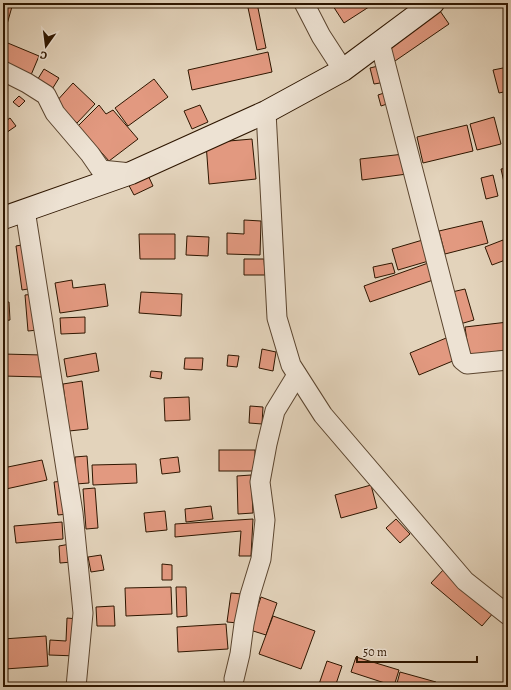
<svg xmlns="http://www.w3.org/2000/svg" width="511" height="690" font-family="Alegreya,serif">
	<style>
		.building { fill: #e29980; stroke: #2e1600 }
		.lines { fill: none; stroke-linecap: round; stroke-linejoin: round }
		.street-casing { stroke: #5b452f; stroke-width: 21 }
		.secondary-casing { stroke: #2e1600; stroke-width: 24 }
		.street { stroke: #ede2d3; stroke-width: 19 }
		.secondary { stroke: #ede2d3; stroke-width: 22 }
	</style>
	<rect width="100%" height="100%" fill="#e3d3bb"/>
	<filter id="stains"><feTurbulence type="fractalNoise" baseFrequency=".005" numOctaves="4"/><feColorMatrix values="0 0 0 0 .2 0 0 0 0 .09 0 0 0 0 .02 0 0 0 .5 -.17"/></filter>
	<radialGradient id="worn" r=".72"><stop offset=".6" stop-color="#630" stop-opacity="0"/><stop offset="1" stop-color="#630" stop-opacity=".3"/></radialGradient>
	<g class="building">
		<polygon points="3,3 13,3 4,35 3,35"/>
		<polygon points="247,3 257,3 266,48 257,50"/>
		<polygon points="337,3 375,3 344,23 333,6"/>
		<polygon points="438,8 449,24 395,61 385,46"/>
		<polygon points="3,41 39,56 31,75 3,63"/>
		<polygon points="268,52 272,72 192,90 188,70"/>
		<polygon points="382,65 386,82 374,84 370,68"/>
		<polygon points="508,67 508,91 499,93 493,70"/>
		<polygon points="44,69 59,78 51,91 36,82"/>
		<polygon points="154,79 168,97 128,126 115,108"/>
		<polygon points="73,83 95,104 77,123 55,103"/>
		<polygon points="390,91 393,102 381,106 378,95"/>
		<polygon points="19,96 25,101 19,107 13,102"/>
		<polygon points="99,105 106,114 113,110 138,139 109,161 78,126"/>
		<polygon points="200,105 208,122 192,129 184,111"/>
		<polygon points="494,117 501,144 477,150 470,124"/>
		<polygon points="10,118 16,126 3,135 3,123"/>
		<polygon points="467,125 473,151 423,163 417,137"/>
		<polygon points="252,139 256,179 209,184 206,143"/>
		<polygon points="404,154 407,174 362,180 360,159"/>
		<polygon points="508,168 508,190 506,191 501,169"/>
		<polygon points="146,171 153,186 134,195 126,180"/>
		<polygon points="493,175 498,196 486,199 481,178"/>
		<polygon points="244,220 261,221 260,255 227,254 227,233 244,234"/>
		<polygon points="482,221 488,243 445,254 439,231"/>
		<polygon points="139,234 175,234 175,259 140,259"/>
		<polygon points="187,236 209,237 208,256 186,255"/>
		<polygon points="426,239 432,260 398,270 392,249"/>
		<polygon points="503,240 508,252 508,259 492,265 485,247"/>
		<polygon points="27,244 34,288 22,290 16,246"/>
		<polygon points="244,259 264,259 265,275 244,275"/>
		<polygon points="431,262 436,279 370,302 364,286"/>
		<polygon points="392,263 395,273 375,278 373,267"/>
		<polygon points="72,280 73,288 105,284 108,306 60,313 55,283"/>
		<polygon points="465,289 474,320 460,324 452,292"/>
		<polygon points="141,292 182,294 181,316 139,313"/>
		<polygon points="35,294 38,330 28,331 25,295"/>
		<polygon points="3,302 9,302 10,320 3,321"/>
		<polygon points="85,317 85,333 61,334 60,318"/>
		<polygon points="508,322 508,350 469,355 465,327"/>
		<polygon points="451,336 460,358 419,375 410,353"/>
		<polygon points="262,349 276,352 273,371 259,368"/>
		<polygon points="96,353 99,371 67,377 64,359"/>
		<polygon points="3,354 42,355 42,377 3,376"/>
		<polygon points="228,355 239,356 237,367 227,366"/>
		<polygon points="185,358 203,358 202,370 184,369"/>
		<polygon points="151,371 162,372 161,379 150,377"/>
		<polygon points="82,381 88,429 69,431 63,384"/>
		<polygon points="189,397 190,420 165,421 164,398"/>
		<polygon points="250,406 263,407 262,424 249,423"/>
		<rect x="219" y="450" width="36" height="21"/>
		<polygon points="87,456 89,483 76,484 75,457"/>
		<polygon points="178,457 180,472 162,474 160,459"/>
		<polygon points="42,460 47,480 6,489 3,477 3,468"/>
		<polygon points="136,464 137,483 93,485 92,465"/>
		<polygon points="251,475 253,513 238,514 237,476"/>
		<polygon points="64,481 68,514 58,515 54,482"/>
		<polygon points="371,485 377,508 341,518 335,495"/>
		<polygon points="95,488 98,528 86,529 83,489"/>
		<polygon points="211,506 213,519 186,522 185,509"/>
		<polygon points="165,511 167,530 146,532 144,513"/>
		<polygon points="253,519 251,556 239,556 241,531 175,537 175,524"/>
		<polygon points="396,519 410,534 400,543 386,528"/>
		<polygon points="62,522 63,539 16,543 14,526"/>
		<polygon points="70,544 72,562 60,563 59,546"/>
		<polygon points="101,555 104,570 91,572 88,557"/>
		<polygon points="162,564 172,565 172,580 162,580"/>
		<polygon points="444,569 494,612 482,626 431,583"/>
		<polygon points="171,587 172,614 126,616 125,588"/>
		<polygon points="176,587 186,587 187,616 177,617"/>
		<polygon points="231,593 242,594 238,623 227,622"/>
		<polygon points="261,597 277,603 266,635 250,630"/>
		<polygon points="114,606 115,626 97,626 96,607"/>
		<polygon points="273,616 315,631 301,669 259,654"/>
		<polygon points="67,618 78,619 77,656 49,655 50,640 66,641"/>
		<polygon points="226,624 228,649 178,652 177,627"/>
		<polygon points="46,636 48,666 5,669 3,639"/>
		<polygon points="356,657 399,670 394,686 351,672"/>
		<polygon points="327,661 342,666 335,687 318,687"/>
		<polygon points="400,672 436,682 435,687 396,687"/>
	</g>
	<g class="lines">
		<defs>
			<g id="street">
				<polyline points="304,3 321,36 343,70"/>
				<polyline points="380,43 462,360 467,364 508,360"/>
				<polyline points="3,71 27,83 46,95 55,113 90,154 101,170 131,173"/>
				<polyline points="266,112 277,318 291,365 323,415 465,581 508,615"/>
				<polyline points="25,210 73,513 83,613 76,687"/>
				<polyline points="234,679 240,654 244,624 250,595 261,559 265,520 260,482 267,444 275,411 297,375"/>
			</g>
			<polyline id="secondary" points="3,218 131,173 266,112 343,70 433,3"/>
		</defs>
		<use href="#street" class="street-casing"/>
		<use href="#secondary" class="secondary-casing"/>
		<use href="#street" class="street"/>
		<use href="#secondary" class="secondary"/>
	</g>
	<rect width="511" height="690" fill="none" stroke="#e3d3bb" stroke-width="16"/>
	<rect x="4" y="4" width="503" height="682" fill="none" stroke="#2e1600" stroke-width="2"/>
	<rect x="8" y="8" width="495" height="674" fill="none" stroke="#2e1600"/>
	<g transform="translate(46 46) rotate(194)" stroke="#ede2d3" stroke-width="3" paint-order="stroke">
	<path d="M0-3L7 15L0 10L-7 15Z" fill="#2e1600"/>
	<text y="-6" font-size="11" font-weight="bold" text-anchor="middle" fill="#2e1600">С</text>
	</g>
	<path d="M357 656v6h120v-6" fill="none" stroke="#2e1600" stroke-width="2"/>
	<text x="363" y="656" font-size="12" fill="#2e1600" stroke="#ede2d3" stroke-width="3" paint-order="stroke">50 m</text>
	<rect width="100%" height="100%" filter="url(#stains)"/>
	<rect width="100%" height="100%" fill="url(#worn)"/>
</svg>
